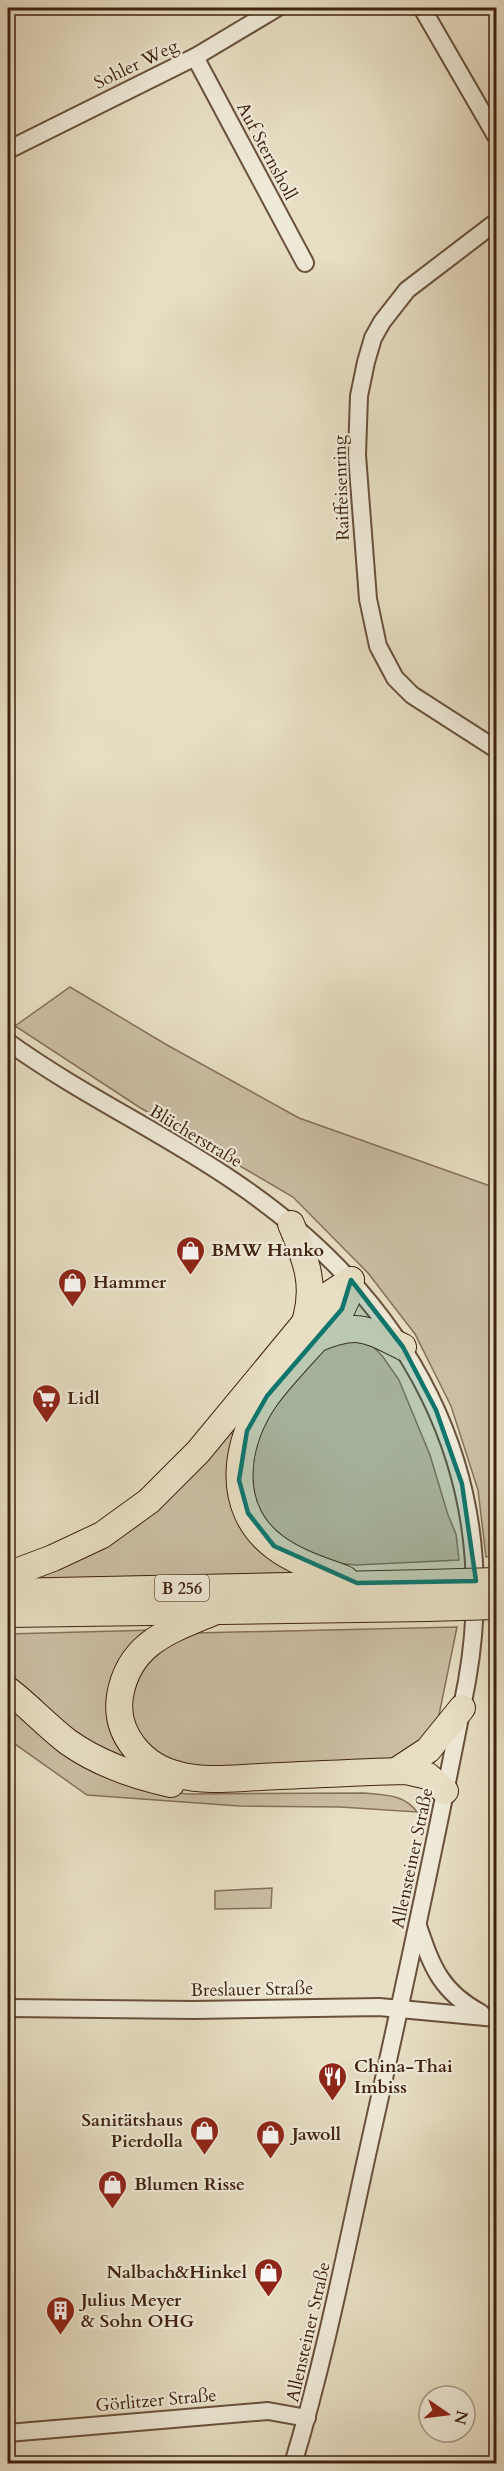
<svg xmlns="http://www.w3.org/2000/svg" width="504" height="2471" font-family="Cardo,serif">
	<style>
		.green { fill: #cbbea4; stroke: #86705a; stroke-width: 1.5 }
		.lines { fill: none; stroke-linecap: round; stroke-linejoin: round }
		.minor-casing { stroke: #6a513c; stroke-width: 20 }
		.highway-casing { stroke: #40220f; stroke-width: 28 }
		.minor { stroke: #efead8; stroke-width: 16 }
		.highway { stroke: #e7dec3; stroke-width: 26 }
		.highway-bridge-casing { stroke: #40220f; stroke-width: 28; stroke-linecap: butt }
		.highway-bridge { stroke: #e7dec3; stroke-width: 26 }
		.marked { fill: #0f766e; fill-opacity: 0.2; stroke: #0f766e; stroke-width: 4.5; stroke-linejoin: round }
		.labels { text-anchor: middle; stroke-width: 4.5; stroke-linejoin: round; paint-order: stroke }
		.shield { fill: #efead8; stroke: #745e4b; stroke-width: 1.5 }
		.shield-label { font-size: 16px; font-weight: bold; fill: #40220f }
		.street-label { font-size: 18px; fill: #40220f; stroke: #efead8 }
		.poi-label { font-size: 18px; font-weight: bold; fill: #40220f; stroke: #efead8; text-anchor: start }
	</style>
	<rect width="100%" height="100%" fill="#e7dec3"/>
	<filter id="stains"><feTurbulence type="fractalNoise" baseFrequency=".00333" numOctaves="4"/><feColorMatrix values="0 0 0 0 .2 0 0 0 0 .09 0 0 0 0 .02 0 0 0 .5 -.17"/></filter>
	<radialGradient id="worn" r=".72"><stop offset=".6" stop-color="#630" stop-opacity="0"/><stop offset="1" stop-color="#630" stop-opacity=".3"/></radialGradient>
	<g class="green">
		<polygon points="70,987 167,1045 299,1118 496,1188 496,1556 486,1557 478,1490 451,1406 415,1334 368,1273 293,1197 139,1107 15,1026"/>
		<polygon points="342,1335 370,1343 383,1357 399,1380 430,1455 448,1515 456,1534 459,1560 356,1565 335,1563 280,1540 256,1512 247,1471 265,1415 328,1341"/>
		<polygon points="225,1430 237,1436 231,1473 293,1568 292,1573 19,1579 42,1568"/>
		<polygon points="457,1627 439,1715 425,1744 411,1755 372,1767 173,1767 133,1732 130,1687 152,1650 194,1633"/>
		<polygon points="154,1630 129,1651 133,1759 114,1762 8,1684 8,1634"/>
		<path d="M 8,1701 L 158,1790 L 187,1794 L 364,1793 C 385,1795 404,1794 417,1812 L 340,1807 L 239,1806 L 87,1795 L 8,1739 Z"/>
		<polygon points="272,1888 271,1908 215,1909 215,1891"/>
	</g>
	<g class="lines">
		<defs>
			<g id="minor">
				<polyline points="422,8 496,136"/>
				<polyline points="195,57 305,263"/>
				<polyline points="8,150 195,57 277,8"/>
				<polyline points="496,222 407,290 382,322 373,338 366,362 359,396 357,455 368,599 378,646 395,678 412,695 496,749"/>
				<path d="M 8,1042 C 80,1094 162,1132 235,1182 C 408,1299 504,1470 467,1681 C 436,1843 401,2003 365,2164 C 343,2265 323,2365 293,2464"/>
				<path d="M 418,1926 C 432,1967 441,1992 481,2013"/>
				<polyline points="8,2008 193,2010 379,2007 496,2018"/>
				<polyline points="8,2433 268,2411 307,2418"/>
			</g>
			<g id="highway">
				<path d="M 291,1224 C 305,1258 316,1282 306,1319"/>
				<path d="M 316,1339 C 357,1322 365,1328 403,1347"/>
				<polyline points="8,1575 53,1558 102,1535 149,1501 198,1452 327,1296 351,1280"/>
				<path d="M 345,1579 C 321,1570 295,1562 275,1547 C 224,1509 234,1441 267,1396 C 290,1365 319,1339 342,1309 L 348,1296 L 351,1280"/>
				<polyline points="8,1592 426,1583"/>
				<path d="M 216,1611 C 171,1630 129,1642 120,1696 C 114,1735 144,1767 179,1775 C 206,1782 234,1778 261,1777 C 309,1775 358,1772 406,1771 L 428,1776 L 445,1791"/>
				<polyline points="8,1614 427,1608"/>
				<path d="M 8,1690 C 29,1706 47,1726 68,1742 C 99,1764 134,1776 171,1784"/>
				<polyline points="396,1771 428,1750 462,1708"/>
			</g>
		</defs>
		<use href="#minor" class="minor-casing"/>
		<use href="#highway" class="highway-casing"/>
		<use href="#minor" class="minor"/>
		<use href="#highway" class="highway"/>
		<defs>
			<g id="highway-bridge">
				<polyline points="426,1583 496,1581"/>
				<polyline points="427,1608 496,1606"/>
			</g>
		</defs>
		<use href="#highway-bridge" class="highway-bridge-casing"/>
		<use href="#highway-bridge" class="highway-bridge"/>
	</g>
	<path class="marked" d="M 351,1280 L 403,1347 L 436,1410 L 462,1484 L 476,1581 L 357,1583 L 274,1546 L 248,1513 L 239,1480 L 247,1431 L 267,1396 L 342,1309 Z"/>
	<defs>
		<symbol id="shop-pin" viewBox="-11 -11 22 30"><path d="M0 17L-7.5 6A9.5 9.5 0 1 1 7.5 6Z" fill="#8f2418" stroke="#efead8"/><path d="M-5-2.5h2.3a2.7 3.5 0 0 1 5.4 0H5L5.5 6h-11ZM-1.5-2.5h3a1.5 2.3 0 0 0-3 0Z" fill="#fff"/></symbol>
		<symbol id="supermarket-pin" viewBox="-11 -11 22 30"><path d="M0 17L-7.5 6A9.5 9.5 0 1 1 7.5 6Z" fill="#8f2418" stroke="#efead8"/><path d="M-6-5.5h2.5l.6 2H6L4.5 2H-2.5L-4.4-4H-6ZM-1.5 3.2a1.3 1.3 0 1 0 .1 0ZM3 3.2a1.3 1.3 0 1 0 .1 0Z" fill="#fff"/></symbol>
		<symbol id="restaurant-pin" viewBox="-11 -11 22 30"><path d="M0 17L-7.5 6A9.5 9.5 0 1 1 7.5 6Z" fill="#8f2418" stroke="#efead8"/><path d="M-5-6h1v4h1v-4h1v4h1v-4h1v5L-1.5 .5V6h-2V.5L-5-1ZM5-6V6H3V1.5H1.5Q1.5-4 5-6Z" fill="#fff"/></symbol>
		<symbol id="building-pin" viewBox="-11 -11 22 30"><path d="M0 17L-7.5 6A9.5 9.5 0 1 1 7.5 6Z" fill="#8f2418" stroke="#efead8"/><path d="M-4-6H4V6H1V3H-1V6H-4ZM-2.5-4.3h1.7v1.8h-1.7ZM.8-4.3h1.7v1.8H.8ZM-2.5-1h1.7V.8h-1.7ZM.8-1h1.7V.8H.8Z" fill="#fff"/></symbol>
	</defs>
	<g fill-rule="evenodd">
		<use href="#shop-pin" x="174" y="1234" width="33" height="45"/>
		<use href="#shop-pin" x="56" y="1266" width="33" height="45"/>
		<use href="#supermarket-pin" x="30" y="1382" width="33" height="45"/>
		<use href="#restaurant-pin" x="316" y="2060" width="33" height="45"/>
		<use href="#shop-pin" x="188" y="2114" width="33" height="45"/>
		<use href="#shop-pin" x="254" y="2118" width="33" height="45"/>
		<use href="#shop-pin" x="96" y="2168" width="33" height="45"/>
		<use href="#shop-pin" x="252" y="2256" width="33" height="45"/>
		<use href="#building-pin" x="44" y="2294" width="33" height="45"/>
	</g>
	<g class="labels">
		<rect class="shield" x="155" y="1575" width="54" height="26" rx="4.5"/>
		<g class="shield-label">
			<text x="182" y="1594">B 256</text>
		</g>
		<g class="street-label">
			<text transform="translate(136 64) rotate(-26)" y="6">Sohler Weg</text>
			<text transform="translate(267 151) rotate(62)" y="6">Auf Sternsholl</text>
			<text transform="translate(341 488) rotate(-92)" y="6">Raiffeisenring</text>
			<text transform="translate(196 1136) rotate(31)" y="6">Blücherstraße</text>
			<text transform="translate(412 1858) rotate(-78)" y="6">Allensteiner Straße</text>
			<text transform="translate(252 1989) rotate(-1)" y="6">Breslauer Straße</text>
			<text transform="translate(308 2332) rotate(-77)" y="6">Allensteiner Straße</text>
			<text transform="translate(156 2400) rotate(-5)" y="6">Görlitzer Straße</text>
		</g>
		<g class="poi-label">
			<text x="211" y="1256">BMW Hanko</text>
			<text x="93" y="1288">Hammer</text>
			<text x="67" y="1404">Lidl</text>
			<text x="354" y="2072">China-Thai<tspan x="354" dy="21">Imbiss</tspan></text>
			<text x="183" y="2126" text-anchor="end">Sanitätshaus<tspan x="183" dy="21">Pierdolla</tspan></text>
			<text x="292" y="2140">Jawoll</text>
			<text x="134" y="2190">Blumen Risse</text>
			<text x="247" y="2278" text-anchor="end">Nalbach&amp;Hinkel</text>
			<text x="81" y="2306">Julius Meyer<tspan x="81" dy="21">&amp; Sohn OHG</tspan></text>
		</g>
	</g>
	<rect width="504" height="2471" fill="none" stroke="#e7dec3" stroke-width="30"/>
	<rect x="9" y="9" width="486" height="2453" fill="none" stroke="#40220f" stroke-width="3"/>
	<rect x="15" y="15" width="474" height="2441" fill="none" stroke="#40220f" stroke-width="1.5"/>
	<g transform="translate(447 2414) rotate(104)"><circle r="28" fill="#efead8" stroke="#a99a88" stroke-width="1.5"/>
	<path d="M0-4.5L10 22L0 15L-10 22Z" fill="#8f2418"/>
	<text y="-9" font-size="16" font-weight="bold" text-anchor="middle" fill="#40220f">N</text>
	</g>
	<rect width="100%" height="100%" filter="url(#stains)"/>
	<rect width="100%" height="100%" fill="url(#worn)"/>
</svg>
